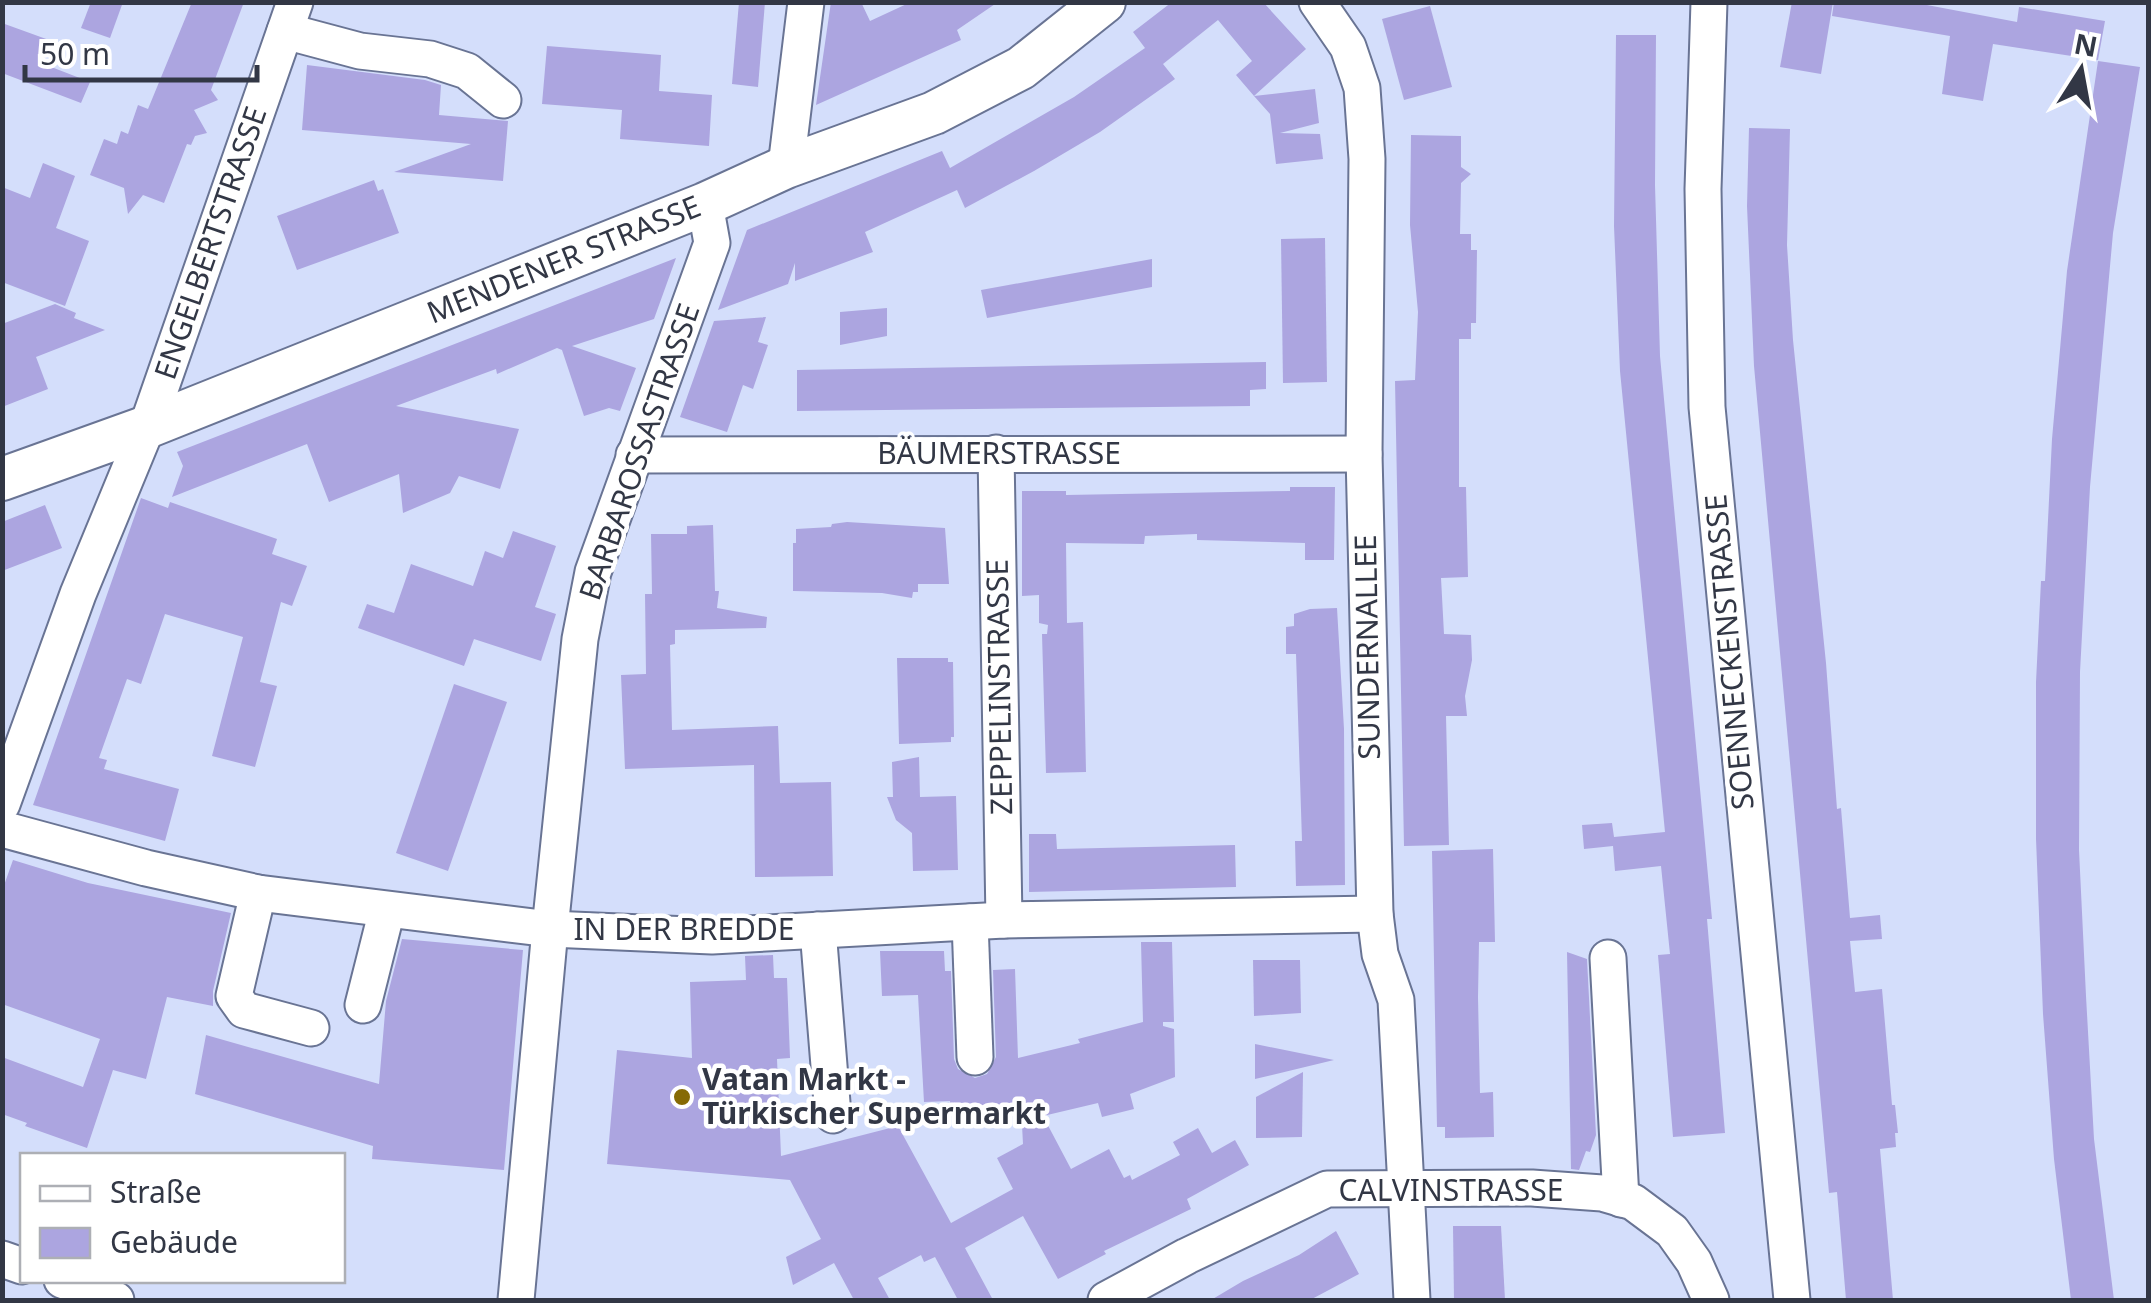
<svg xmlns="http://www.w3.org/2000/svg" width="2151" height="1303" font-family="'Noto Sans',sans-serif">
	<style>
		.building { fill: #aca5e0 }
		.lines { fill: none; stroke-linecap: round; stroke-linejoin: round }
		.minor-casing { stroke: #697494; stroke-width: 39 }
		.major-casing { stroke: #697494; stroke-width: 46 }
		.minor { stroke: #fff; stroke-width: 35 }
		.major { stroke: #fff; stroke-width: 42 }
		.poi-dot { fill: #866a05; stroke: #fff; stroke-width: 4 }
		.labels { text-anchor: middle; stroke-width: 9; stroke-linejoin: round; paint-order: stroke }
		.street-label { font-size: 30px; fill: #323745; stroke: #fff }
		.poi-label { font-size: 30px; font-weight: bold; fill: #323745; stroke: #fff; text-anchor: start }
	</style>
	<rect width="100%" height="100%" fill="#d4defb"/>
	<g class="building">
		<polygon points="91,2 123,2 110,38 81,28"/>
		<polygon points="192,2 244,2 211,90 218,100 194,110 207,133 195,136 191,145 187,144 164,203 143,195 128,214 124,188 90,175 104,139 117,144 121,131 128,134 138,105 148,109"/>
		<polygon points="739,2 765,2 758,87 732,84"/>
		<polygon points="831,2 861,2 870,21 911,2 998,2 957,30 961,40 816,105"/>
		<polygon points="1172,2 1263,2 1306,49 1254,96 1236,75 1252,61 1218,20 1163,64 1175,79 1100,132 1034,171 965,208 957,190 865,232 873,252 795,281 795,263 788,284 718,310 747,230 942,151 950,168 1074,97 1145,48 1133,32"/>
		<polygon points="1792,2 1833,2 1821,74 1780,67"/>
		<polygon points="1834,2 1911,2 2017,22 2019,7 2105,21 2098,60 1993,44 1983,101 1942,94 1950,36 1832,16"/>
		<polygon points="1430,6 1452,87 1404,100 1382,19"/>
		<polygon points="2,23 49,40 41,63 90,82 81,103 2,73"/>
		<polygon points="1616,35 1656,35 1655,185 1660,356 1712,919 1707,919 1725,1133 1673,1137 1658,955 1670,954 1661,866 1615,871 1613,846 1584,849 1582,825 1612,823 1614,837 1665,832 1620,371 1614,226"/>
		<polygon points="547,46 661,55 659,91 712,95 709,146 620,139 622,110 542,104"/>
		<polygon points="2098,61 2140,67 2113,233 2090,487 2080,672 2079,850 2086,996 2094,1139 2114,1300 2071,1300 2054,1159 2043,1014 2036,839 2036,682 2041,581 2045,581 2052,439 2067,271"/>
		<polygon points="307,65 425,80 441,85 439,115 508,121 503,181 394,172 471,144 302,130"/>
		<polygon points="1315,89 1319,123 1280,133 1320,134 1323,159 1276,164 1270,114 1254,96"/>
		<polygon points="1749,128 1790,129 1787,245 1793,340 1826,663 1837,809 1841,808 1850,918 1880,915 1882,939 1850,941 1855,992 1882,989 1892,1105 1895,1105 1898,1133 1895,1133 1896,1147 1880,1149 1893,1300 1846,1300 1837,1192 1829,1193 1754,366 1747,206"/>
		<polygon points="1411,135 1461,136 1461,167 1471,174 1461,183 1460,234 1471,234 1471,250 1477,250 1476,323 1471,323 1471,339 1459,339 1459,487 1466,487 1468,577 1441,578 1444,634 1471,635 1472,660 1465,696 1467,716 1446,716 1449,845 1404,846 1395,381 1415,380 1418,312 1410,225"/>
		<polygon points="43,163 75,176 56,228 89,241 65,306 2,282 2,187 30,198"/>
		<polygon points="374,180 378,191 383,189 399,233 297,270 277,216"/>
		<polygon points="1325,238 1327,382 1283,383 1281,239"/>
		<polygon points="676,258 654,319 572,346 636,368 620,411 609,408 584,416 562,350 557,348 497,374 496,369 396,406 519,429 500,489 459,476 450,493 403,513 399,474 329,502 307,444 172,497 183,466 177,452"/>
		<polygon points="1152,259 1152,287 987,318 981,290"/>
		<polygon points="55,304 76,313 74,318 105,330 36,357 48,389 2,407 2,324"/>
		<polygon points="887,308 887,336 840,345 840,312"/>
		<polygon points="766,317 758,342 768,345 753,389 743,385 727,432 680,417 714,321"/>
		<polygon points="1266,362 1266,389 1250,390 1250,406 797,411 797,370"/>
		<polygon points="1290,487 1335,487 1334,560 1305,560 1305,543 1197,540 1197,534 1145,536 1144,544 1066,543 1067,623 1083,622 1086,772 1046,773 1042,634 1047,634 1048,625 1039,623 1039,595 1022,596 1022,491 1066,491 1066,495 1290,491"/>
		<polygon points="141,498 168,508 170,502 277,539 272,554 307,566 292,606 281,602 260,682 277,686 255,767 212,756 243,637 165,614 141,684 127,679 99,758 107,760 104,769 179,789 165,841 33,805"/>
		<polygon points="45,505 62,548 2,571 2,522"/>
		<polygon points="847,522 945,528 949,584 918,584 918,592 913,592 912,598 882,593 793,591 793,543 796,543 796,529 831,527 832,524"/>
		<polygon points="713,525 715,591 719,591 717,608 767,617 766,628 675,630 675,644 670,645 672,730 778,726 780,783 831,782 833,876 755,877 754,765 625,769 621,675 646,674 645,594 652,594 651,534 687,534 687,526"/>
		<polygon points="513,531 556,546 535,607 556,614 541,661 474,639 464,666 358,628 367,604 394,613 411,564 473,586 485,551 503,558"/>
		<polygon points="1337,608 1344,729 1345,885 1296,886 1295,841 1302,841 1296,654 1286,654 1286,627 1294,626 1294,614 1310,609"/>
		<polygon points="897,658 948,658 948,662 953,662 954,737 951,737 951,742 899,744"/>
		<polygon points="454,684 507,702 448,871 396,853"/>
		<polygon points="919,757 920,797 956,796 958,870 913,871 912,833 896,820 887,797 893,797 892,762"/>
		<polygon points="1029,834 1056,834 1057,849 1235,845 1236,887 1029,892"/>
		<polygon points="1493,849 1495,942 1479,942 1478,997 1480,1093 1493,1092 1494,1137 1445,1138 1445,1127 1437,1127 1432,851"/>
		<polygon points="13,860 88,883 231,913 213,991 213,1006 167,997 146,1079 113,1070 87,1148 25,1126 27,1123 2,1114 2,1057 83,1087 100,1039 2,1004 2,891"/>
		<polygon points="402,939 523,950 504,1170 372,1159 373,1146 195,1094 206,1035 379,1084 386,1001"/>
		<polygon points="1141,942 1172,942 1174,1022 1163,1022 1163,1026 1174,1029 1175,1077 1130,1094 1134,1109 1102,1117 1098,1103 1043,1116 1071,1169 1109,1149 1124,1178 1130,1175 1132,1180 1180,1155 1173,1142 1198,1128 1212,1153 1235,1140 1249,1165 1187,1199 1191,1209 1104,1251 1106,1254 1058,1279 1023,1216 965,1248 993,1300 958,1300 935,1257 924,1262 921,1255 878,1278 890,1300 854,1300 834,1263 793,1285 786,1257 821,1239 790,1180 607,1164 617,1050 692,1058 690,982 746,980 745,956 773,955 774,978 787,978 790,1058 777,1059 781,1156 898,1126 951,1223 1013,1189 997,1158 1023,1144 1021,1106 951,1109 950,1101 924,1102 918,995 882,996 880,951 944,951 945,971 951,971 954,1059 958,1069 975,1078 987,1074 996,1057 993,970 1015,969 1018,1058 1080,1043 1078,1039 1143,1022"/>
		<polygon points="1567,952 1587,959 1596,1135 1590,1152 1586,1151 1579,1170 1571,1169"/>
		<polygon points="1253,960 1300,960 1301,1013 1254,1016"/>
		<polygon points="1255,1044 1334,1060 1255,1079"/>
		<polygon points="1303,1072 1302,1137 1256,1138 1256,1097"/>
		<polygon points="1453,1226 1501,1226 1505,1300 1454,1300"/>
		<polygon points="1336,1231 1359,1274 1310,1300 1211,1300 1243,1281 1299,1255"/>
	</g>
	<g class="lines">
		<defs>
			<g id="minor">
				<polyline points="1317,2 1348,47 1362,88 1367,159 1364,454 1375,914 1380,954 1396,1000 1412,1300"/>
				<polyline points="1709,2 1703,189 1707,407 1792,1300"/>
				<polyline points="285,31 360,51 430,59 467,71 503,100"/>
				<polyline points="786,167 806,2"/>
				<polyline points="996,453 1004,920"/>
				<polyline points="634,455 1364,454"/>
				<polyline points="2,804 78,594 147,427 295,2"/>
				<polyline points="2,829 146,868 258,893 550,929 712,936 1004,920 1375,914"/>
				<polyline points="258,893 234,996 244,1010 311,1028"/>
				<polyline points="970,922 975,1057"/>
				<polyline points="818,930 833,1115"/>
				<polyline points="1608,958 1621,1199"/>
				<polyline points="363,1005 387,910"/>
				<polyline points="2,1259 22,1266"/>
				<polyline points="62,1280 116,1300"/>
				<polyline points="516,1300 550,929 580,639 593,572 712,243 705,204"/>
				<polyline points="1106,1300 1187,1256 1327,1189 1532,1188 1602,1193 1633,1202 1672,1231 1694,1262 1711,1300"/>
			</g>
			<polyline id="major" points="2,479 147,427 705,204 786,167 934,113 1021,68 1104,2"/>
		</defs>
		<use href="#minor" class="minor-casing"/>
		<use href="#major" class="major-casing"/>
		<use href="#minor" class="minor"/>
		<use href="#major" class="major"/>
	</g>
	<circle class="poi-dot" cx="682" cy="1097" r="10"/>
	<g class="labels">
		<g class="street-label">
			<text transform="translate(211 243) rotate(-71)" y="10">ENGELBERTSTRASSE</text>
			<text transform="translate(564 260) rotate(-22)" y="10">MENDENER STRASSE</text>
			<text transform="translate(640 452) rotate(-71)" y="10">BARBAROSSASTRASSE</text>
			<text x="999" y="464">BÄUMERSTRASSE</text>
			<text transform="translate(1368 647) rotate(-91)" y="10">SUNDERNALLEE</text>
			<text transform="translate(1730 652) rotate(-95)" y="10">SOENNECKENSTRASSE</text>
			<text transform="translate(1000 687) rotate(-91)" y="10">ZEPPELINSTRASSE</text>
			<text x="684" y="940">IN DER BREDDE</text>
			<text x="1451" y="1201">CALVINSTRASSE</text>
		</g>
		<g class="poi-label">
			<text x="702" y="1090">Vatan Markt -<tspan x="702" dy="34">Türkischer Supermarkt</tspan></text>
		</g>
	</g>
	<rect width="2151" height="1303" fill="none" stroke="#323745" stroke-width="10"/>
	<rect x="20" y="1153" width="325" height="130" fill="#ffffff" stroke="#adafb5" stroke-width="2.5"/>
	<rect x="40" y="1186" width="50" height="15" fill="#ffffff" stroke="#adafb5" stroke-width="2.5"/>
	<text x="110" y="1203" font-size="30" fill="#323745">Straße</text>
	<rect x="40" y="1228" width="50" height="30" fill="#aca5e0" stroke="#adafb5" stroke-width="2.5"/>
	<text x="110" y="1253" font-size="30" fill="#323745">Gebäude</text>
	<g transform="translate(2081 70) rotate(11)" stroke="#ffffff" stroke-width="8" paint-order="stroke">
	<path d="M0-8L18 38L0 25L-18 38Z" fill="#323745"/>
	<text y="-15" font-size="28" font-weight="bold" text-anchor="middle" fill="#323745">N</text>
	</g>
	<path d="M25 65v15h232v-15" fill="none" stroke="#323745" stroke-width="5"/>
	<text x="40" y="65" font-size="30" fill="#323745" stroke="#ffffff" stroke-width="8" paint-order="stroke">50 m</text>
</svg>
